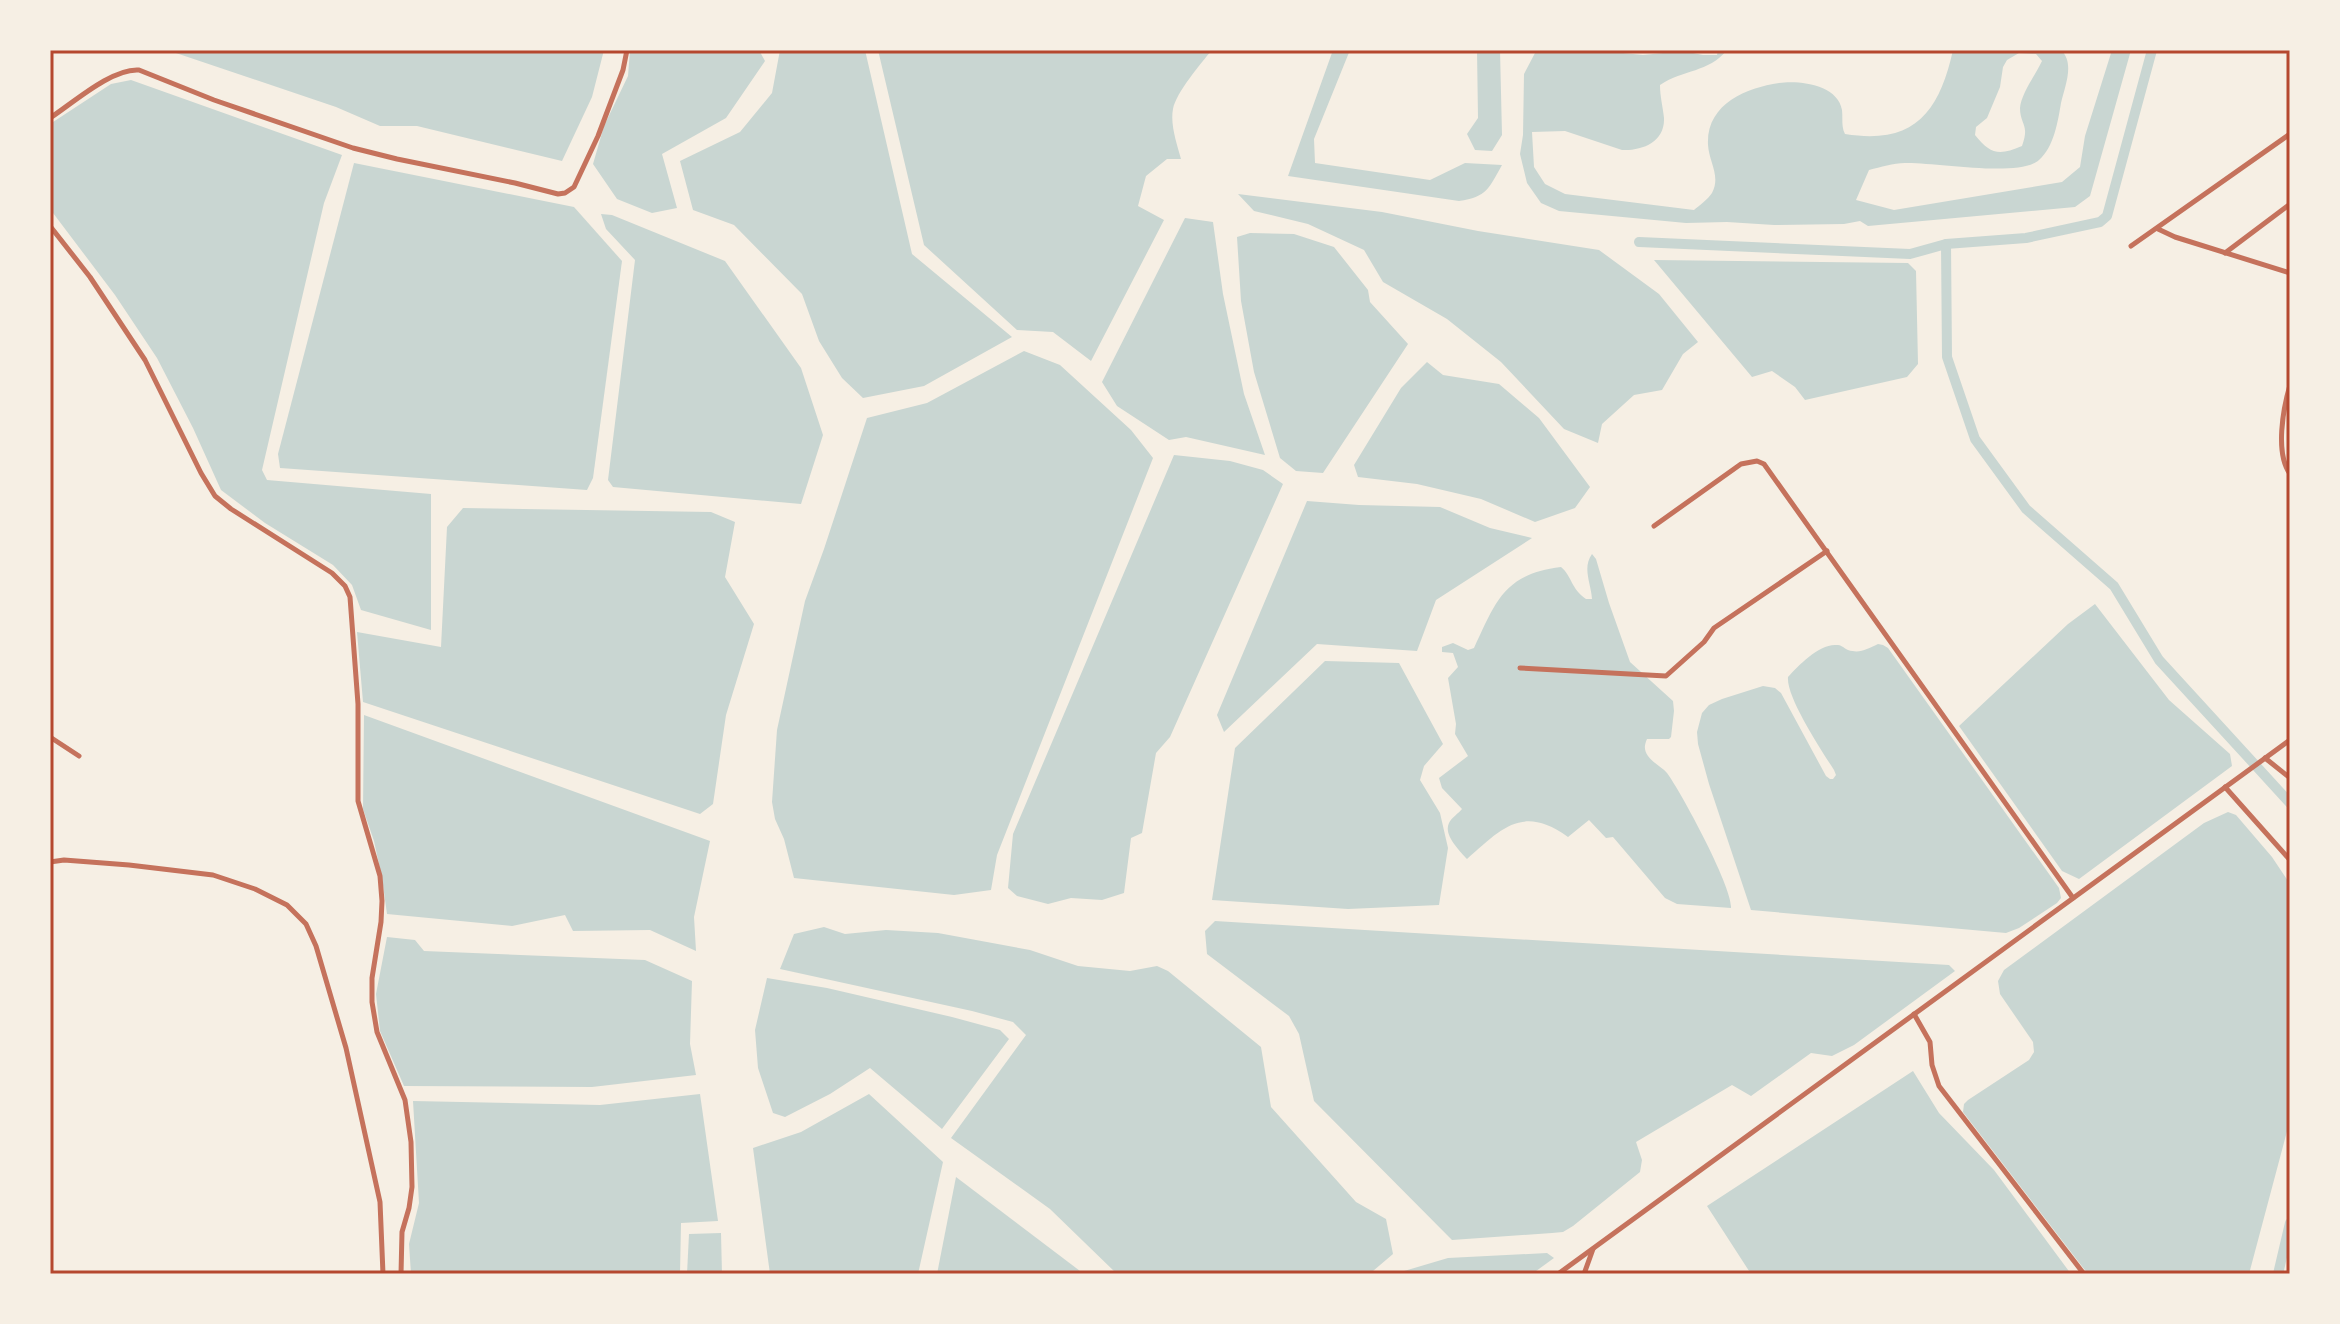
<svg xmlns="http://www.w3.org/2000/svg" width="2340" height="1324" font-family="Lato,sans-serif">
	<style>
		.water { fill: #c9d6d2; fill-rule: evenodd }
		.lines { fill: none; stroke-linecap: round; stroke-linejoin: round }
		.canal { stroke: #c9d6d2; stroke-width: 10 }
		.minor { stroke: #c5725c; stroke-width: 5 }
		.neatline { fill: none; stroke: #b5482f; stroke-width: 3 }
	</style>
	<rect width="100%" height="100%" fill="#f6efe4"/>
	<g class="water">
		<polygon points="167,50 604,50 592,97 562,161 417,126 380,126 336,107"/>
		<polygon points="630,50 759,50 765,61 726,118 662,154 677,208 652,213 617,199 593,164 604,126 628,76"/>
		<polygon points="780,50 865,50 912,254 1012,337 924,386 863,398 842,378 819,341 802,294 734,225 693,210 680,161 740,132 772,93"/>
		<path d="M 878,50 L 1212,50 C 1201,63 1176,93 1173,109 C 1170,125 1177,144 1181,159 L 1167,159 L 1146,176 L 1138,206 L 1164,220 L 1091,361 L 1053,332 L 1017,330 L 924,245 Z"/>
		<path d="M 1333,50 L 1350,50 L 1314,139 L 1315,163 L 1430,180 L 1465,163 L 1502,165 C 1489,188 1487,197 1459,201 L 1288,176 Z"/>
		<polygon points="1477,50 1500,50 1502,135 1492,151 1475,150 1467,134 1478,118"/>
		<path d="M 1542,50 L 1611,50 L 1613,52 L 1643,55 L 1683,51 L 1703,55 L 1717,55 L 1718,50 L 1727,50 C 1708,73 1684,69 1660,85 C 1660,97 1663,107 1664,118 C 1665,142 1642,151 1622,150 L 1565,131 L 1532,132 L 1534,167 L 1545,184 L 1565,194 L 1694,210 C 1699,206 1708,199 1712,193 C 1721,176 1709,162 1708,145 C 1706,104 1746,88 1779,83 C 1800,80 1838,85 1842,110 C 1843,119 1841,126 1845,134 C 1914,145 1939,113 1953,50 L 2061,50 C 2075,63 2065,86 2061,103 C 2058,121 2054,147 2039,160 C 2019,178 1935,162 1905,163 C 1893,163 1881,167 1869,170 L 1856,200 L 1894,210 L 2062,182 L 2080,167 L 2085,136 L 2112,50 L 2131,50 L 2090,196 L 2075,207 L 1868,226 L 1860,221 L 1844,224 L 1774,225 L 1727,222 L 1686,223 L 1559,211 L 1541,203 L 1527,183 L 1520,154 L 1523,135 L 1524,74 L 1535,53 ZM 2019,53 L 2036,54 L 2042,61 C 2036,74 2021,94 2020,108 C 2020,125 2030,124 2022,146 C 1999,156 1990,154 1975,135 L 1976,127 L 1987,118 L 2000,87 L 2003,67 L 2007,60 Z"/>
		<polygon points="131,80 342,155 324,203 262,470 267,480 431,494 431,630 361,610 352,585 333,565 265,523 221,490 193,428 157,358 115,295 50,209 50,124 111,84"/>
		<polygon points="354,163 574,207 622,261 593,478 587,490 280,468 278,454"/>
		<polygon points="1238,194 1382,212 1478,231 1599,250 1659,294 1698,342 1683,354 1662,390 1634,395 1602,424 1598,443 1564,429 1501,362 1447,319 1383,282 1364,250 1308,224 1254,211"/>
		<polygon points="601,214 612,215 725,261 801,368 823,435 801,504 613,487 608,480 635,260 606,229"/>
		<polygon points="1185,218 1213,222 1223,294 1244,394 1265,455 1186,437 1169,440 1117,406 1102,382"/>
		<polygon points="1250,233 1294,234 1334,247 1368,290 1370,302 1408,344 1323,473 1296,471 1280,458 1254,372 1241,301 1237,237"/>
		<polygon points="1654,260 1908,263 1916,271 1918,364 1907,377 1805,400 1795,387 1772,371 1752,377"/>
		<polygon points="1024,351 1060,365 1131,430 1153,458 997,855 991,890 954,895 794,878 784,839 775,819 772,802 777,730 805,601 824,549 867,418 927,403"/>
		<polygon points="1427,362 1443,375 1499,384 1539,418 1590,487 1575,508 1535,522 1481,499 1417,484 1358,477 1354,465 1401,388"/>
		<polygon points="1174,455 1230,461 1263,470 1283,484 1170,737 1156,753 1142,833 1131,838 1124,893 1102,900 1071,898 1048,904 1017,896 1008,888 1013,834"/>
		<polygon points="1307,501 1359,505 1440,507 1490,528 1532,538 1436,600 1417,651 1317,644 1224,732 1217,715"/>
		<polygon points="463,508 711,512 735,522 725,577 754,624 726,715 713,804 700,814 363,702 357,632 441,647 447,527"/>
		<path d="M 1592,554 L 1596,559 L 1609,603 L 1630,662 L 1673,701 L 1674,711 L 1671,737 L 1669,739 L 1647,739 C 1644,746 1644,750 1648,756 C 1653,763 1662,767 1667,773 C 1681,792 1733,888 1731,908 L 1677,904 L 1665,898 L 1613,837 L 1606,838 L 1589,820 L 1568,837 C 1523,805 1503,827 1467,859 C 1460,851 1443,835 1449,823 C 1451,818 1459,813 1462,809 L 1442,788 L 1439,778 L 1468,756 L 1455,734 L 1456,724 L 1448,678 L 1458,667 L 1453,653 L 1442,652 L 1442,647 L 1453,643 L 1468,650 L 1474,648 C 1496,601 1504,574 1561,567 C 1572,576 1571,589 1586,599 L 1592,599 C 1591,583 1582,568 1592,554 Z"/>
		<polygon points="2095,604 2169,700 2230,754 2232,766 2079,879 2062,871 1959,726 2068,624"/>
		<path d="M 1878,644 L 1883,645 L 1888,648 L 2059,888 L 2061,898 L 2057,903 L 2019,928 L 2006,933 L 1751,910 L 1709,784 L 1698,744 L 1697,732 L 1702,713 L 1709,705 L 1722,699 L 1763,686 L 1775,688 L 1781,693 L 1826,776 L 1830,779 L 1833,779 L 1836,775 L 1834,770 C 1822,751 1786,697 1788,677 C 1798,666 1819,644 1836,645 C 1842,645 1842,647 1848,650 C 1860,654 1867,649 1878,644 Z"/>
		<polygon points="1325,661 1399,663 1443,744 1424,766 1420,780 1440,813 1448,848 1439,905 1348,909 1212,900 1235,748"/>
		<polygon points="364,715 710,841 694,917 696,951 650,930 573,931 565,915 512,926 387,914 382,878 374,841 363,809"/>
		<polygon points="2228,812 2236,815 2272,857 2290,884 2290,1120 2249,1274 2088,1274 1963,1112 1964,1104 1968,1100 2029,1060 2034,1052 2033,1042 2000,994 1998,981 2004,970 2204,823"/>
		<polygon points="1215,921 1949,965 1955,971 1854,1045 1832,1056 1811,1053 1751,1096 1732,1085 1636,1142 1642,1160 1640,1172 1573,1226 1563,1232 1552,1233 1452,1240 1314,1101 1299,1034 1289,1016 1207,954 1205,931"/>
		<polygon points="824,927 845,934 886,930 938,933 1030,950 1078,966 1130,971 1157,966 1168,971 1261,1047 1271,1107 1356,1202 1386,1219 1393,1254 1373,1271 1367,1274 1117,1274 1050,1209 951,1138 1026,1035 1013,1022 972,1011 780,969 794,934"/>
		<polygon points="387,937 415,940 424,951 645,960 692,981 690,1044 696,1075 592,1087 404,1086 380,1031 376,994"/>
		<polygon points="767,978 827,988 952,1017 1000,1030 1009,1039 942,1129 870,1068 830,1094 785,1117 773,1113 758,1068 755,1030"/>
		<polygon points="1913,1071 1939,1113 1994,1170 2071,1274 1751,1274 1707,1206"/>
		<polygon points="700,1094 718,1221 681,1223 680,1274 411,1274 409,1244 419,1203 413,1101 600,1105"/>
		<polygon points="869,1094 943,1162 918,1274 770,1274 753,1148 801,1132"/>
		<polygon points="956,1177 1084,1274 937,1274"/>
		<polygon points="721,1233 722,1274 687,1274 689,1234"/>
		<polygon points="1547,1253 1554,1258 1532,1274 1394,1274 1448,1258"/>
	</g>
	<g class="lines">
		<g class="canal">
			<polyline points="1639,242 1910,254 1946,244 2026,238 2100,222 2107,216 2152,50"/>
			<polyline points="1946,244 1947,357 1975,439 2026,509 2114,586 2159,660 2290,803"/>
			<polyline points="2278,1274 2290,1223"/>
		</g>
		<g class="minor">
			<path d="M 50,118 C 73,103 112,68 139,70 L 214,100 L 353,148 L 397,159 L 515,183 L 558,194 L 565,193 L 574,187 L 598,136 L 623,70 L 627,50"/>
			<polyline points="50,226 90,277 145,360 201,473 215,496 231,509 332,573 345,586 350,597 358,704 358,801 380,876 382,901 381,922 372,978 372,1002 377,1032 405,1100 411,1142 412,1187 409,1208 402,1232 401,1274"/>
			<polyline points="2158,229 2175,237 2290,273"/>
			<polyline points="2131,246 2290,134"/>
			<polyline points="2225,253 2290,204"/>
			<path d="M 2290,385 C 2283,409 2275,453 2290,474"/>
			<polyline points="1654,526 1741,464 1757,461 1764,464 2073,898"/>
			<polyline points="1520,668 1666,676 1704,642 1714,628 1827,551"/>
			<polyline points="50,737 79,756"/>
			<polyline points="2265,758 2290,778"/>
			<polyline points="2225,787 2290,860"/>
			<polyline points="50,862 64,860 129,865 213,875 255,889 287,905 306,924 316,946 346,1048 380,1202 383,1274"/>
			<polyline points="1914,1014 1930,1042 1932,1065 1939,1086 2084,1274"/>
			<polyline points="1558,1274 2290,740"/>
			<polyline points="1584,1274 1593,1249"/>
		</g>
	</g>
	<rect width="2340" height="1324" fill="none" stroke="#f6efe4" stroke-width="104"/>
	<rect x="52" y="52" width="2236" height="1220" class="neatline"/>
</svg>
